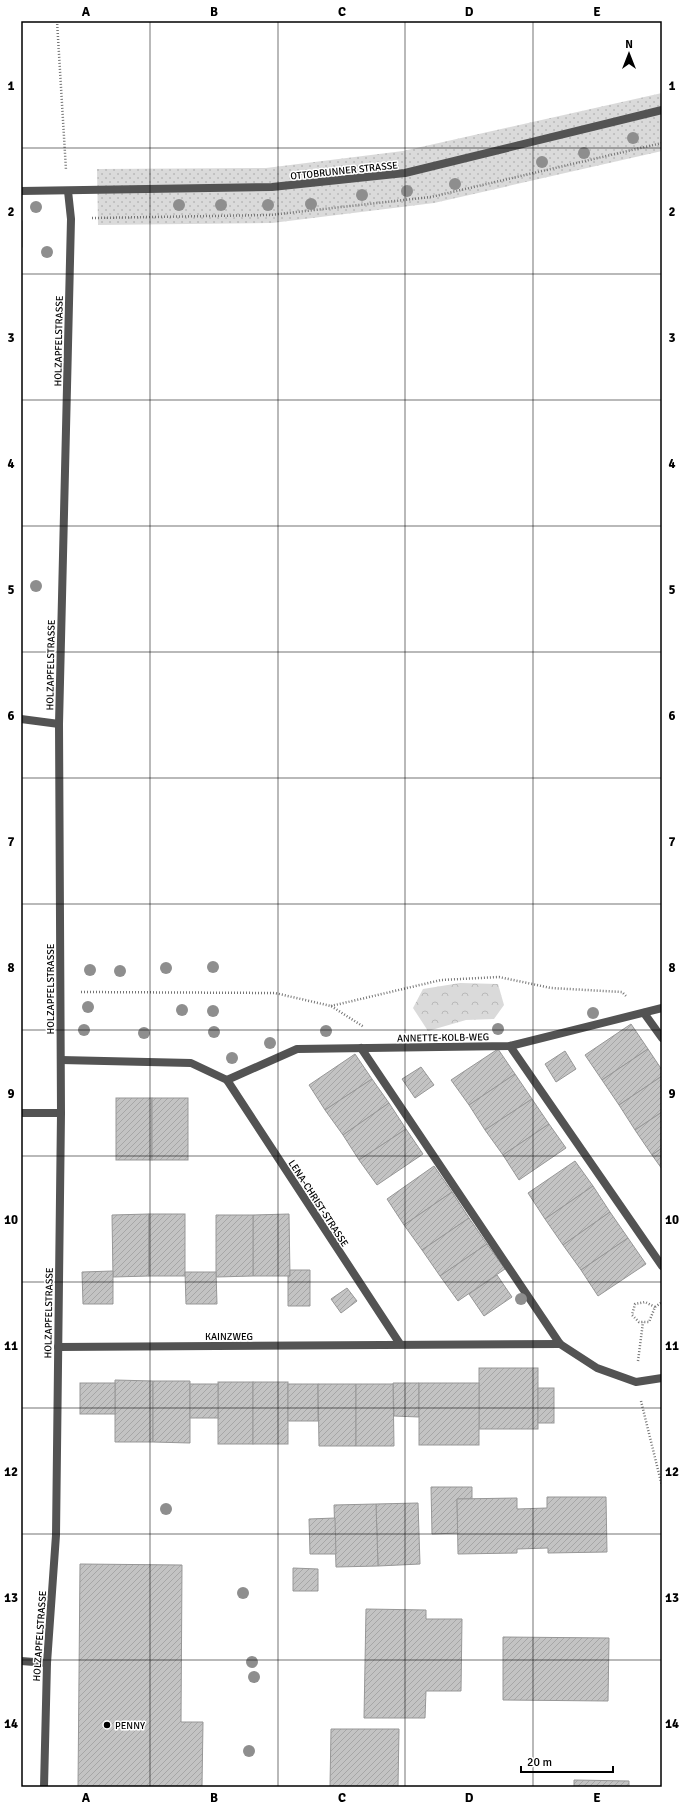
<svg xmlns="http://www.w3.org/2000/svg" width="683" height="1808" font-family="Signika,sans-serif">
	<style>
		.grass { fill: url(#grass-dots) }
		.park { fill: url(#park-crowns) }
		.building { fill: url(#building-hatch); stroke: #979797 }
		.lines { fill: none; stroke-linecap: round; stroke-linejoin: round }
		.path { stroke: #757575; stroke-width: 2.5; stroke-dasharray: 1 2; stroke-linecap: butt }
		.lane { stroke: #535353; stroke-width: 8 }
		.street { stroke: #535353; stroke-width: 8 }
		.tree { fill: #8e8e8e }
		.grid { fill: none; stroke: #000; stroke-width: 1; stroke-opacity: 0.55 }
		.poi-dot { fill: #000; stroke: #fff; stroke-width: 1.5 }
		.labels { text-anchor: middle; stroke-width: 3; stroke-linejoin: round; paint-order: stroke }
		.street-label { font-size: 10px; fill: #000; stroke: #fff }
		.poi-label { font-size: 10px; fill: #000; stroke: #fff; text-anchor: start }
		.neatline { fill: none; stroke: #000; stroke-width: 1.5 }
		.grid-label { font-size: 13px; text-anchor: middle; font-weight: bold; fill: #000 }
	</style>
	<defs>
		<pattern id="grass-dots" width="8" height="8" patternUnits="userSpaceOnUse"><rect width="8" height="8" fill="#dadada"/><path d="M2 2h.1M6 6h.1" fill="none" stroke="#b9b9b9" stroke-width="1.8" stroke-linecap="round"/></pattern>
		<pattern id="park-crowns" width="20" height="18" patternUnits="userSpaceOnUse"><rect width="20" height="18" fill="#dadada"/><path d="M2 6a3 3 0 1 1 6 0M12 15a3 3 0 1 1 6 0" fill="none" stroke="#b9b9b9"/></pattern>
		<pattern id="building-hatch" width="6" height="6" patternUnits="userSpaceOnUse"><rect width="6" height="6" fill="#c3c3c3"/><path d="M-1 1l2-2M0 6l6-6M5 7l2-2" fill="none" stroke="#a6a6a6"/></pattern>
	</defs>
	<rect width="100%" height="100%" fill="#fff"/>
	<polygon class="grass" points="662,93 662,151 434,203 272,223 98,225 97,169 266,168 403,151"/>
	<polygon class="park" points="460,983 498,984 504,1005 494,1019 466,1020 428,1031 413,1008 423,989"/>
	<g class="building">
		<rect x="21" y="221" width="1" height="26"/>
		<polygon points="631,1024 648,1049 602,1080 585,1055"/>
		<polygon points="498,1049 515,1074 469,1105 451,1080"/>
		<polygon points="648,1049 662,1070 662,1076 619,1105 602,1080"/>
		<polygon points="565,1051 576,1069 556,1082 545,1064"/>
		<polygon points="355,1054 372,1079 325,1110 309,1085"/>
		<polygon points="421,1067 434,1085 415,1098 402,1079"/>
		<polygon points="515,1074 532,1099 485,1130 469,1105"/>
		<polygon points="662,1076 662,1112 635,1130 619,1105"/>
		<polygon points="372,1079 389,1103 343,1135 325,1110"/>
		<rect x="116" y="1098" width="36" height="62"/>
		<rect x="152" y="1098" width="36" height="62"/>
		<polygon points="532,1099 549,1124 503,1155 485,1130"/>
		<polygon points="389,1103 406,1129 359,1160 343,1135"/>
		<polygon points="662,1112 662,1148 652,1155 635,1130"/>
		<polygon points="549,1124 566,1148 519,1180 503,1155"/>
		<polygon points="406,1129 423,1154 377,1185 359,1160"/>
		<polygon points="662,1148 662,1169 652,1155"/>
		<polygon points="575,1161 593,1186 545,1219 528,1193"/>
		<polygon points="434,1166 452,1192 404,1225 387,1199"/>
		<polygon points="593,1186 610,1212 563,1245 545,1219"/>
		<polygon points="452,1192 469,1218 422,1250 404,1225"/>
		<polygon points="610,1212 628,1238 581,1270 563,1245"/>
		<polygon points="149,1214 149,1276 113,1277 112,1215"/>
		<rect x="149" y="1214" width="36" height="62"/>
		<polygon points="289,1214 290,1276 253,1276 253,1215"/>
		<polygon points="216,1215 253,1215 253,1276 216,1277"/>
		<polygon points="469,1218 487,1244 440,1276 422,1250"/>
		<polygon points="628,1238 646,1264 598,1296 581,1270"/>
		<polygon points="487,1244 505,1269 458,1301 440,1276"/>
		<polygon points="290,1270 310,1270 310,1306 288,1306 288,1276 290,1276"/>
		<polygon points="113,1271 113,1304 83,1304 82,1272"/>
		<polygon points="185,1272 216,1272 217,1304 186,1304"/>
		<polygon points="497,1275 512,1297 484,1316 469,1294"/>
		<polygon points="347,1288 357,1301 341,1313 331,1299"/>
		<rect x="479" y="1368" width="59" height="61"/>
		<polygon points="115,1380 153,1381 153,1442 115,1442"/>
		<polygon points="153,1381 190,1381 190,1443 153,1442"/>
		<rect x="218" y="1382" width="35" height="62"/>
		<rect x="253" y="1382" width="35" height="62"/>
		<rect x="80" y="1383" width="35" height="31"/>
		<polygon points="393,1383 419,1383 419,1417 394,1416"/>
		<rect x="419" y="1383" width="60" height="62"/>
		<rect x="190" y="1384" width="28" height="34"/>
		<rect x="288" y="1384" width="30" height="37"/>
		<polygon points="318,1384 356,1384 356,1446 319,1446"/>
		<polygon points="356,1384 393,1384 394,1446 356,1446"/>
		<rect x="538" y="1388" width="16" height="35"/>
		<polygon points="431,1487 472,1487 472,1499 457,1499 458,1533 432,1534"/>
		<polygon points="547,1497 606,1497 607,1552 548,1553 548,1548 517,1549 517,1553 458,1554 457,1499 517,1498 517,1509 547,1508"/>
		<polygon points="418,1503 420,1564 378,1566 376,1504"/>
		<polygon points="376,1504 378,1566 336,1567 334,1505"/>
		<polygon points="335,1518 336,1554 310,1554 309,1519"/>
		<polygon points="80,1564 182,1565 181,1722 203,1722 202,1787 78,1787"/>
		<polygon points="293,1568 318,1569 318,1591 293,1591"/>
		<polygon points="366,1609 426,1610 426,1619 462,1619 461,1691 426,1691 425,1718 364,1718"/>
		<polygon points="503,1637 609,1638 608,1701 503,1700"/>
		<polygon points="331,1729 399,1729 398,1787 330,1787"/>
		<polygon points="574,1780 629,1781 629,1787 574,1787"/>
	</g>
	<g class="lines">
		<g class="path">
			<polyline points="57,21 66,170"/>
			<polyline points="92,218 270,215 431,197 662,143"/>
			<polyline points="81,992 275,993 331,1006 364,1027"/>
			<polyline points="331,1006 441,980 499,977 551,988 622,992 626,996"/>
			<polyline points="655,1307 645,1302 635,1304 632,1315 639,1322 649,1322 655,1307 662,1302"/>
			<polyline points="638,1361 643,1322"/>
			<polyline points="641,1401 662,1486"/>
		</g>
		<polyline class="lane" points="21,1661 47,1663"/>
		<g class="street">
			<polyline points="21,191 272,187 405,173 662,110"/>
			<polyline points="21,719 59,724"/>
			<polyline points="644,1013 662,1038"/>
			<polyline points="510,1046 662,1266"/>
			<polyline points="361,1048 560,1344 597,1368 636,1382 662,1378"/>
			<polyline points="61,1060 191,1063 227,1080 400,1344"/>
			<polyline points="227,1080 297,1049 510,1046 662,1008"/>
			<polyline points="21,1113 61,1113"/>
			<polyline points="58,1347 560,1344"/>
			<polyline points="44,1787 47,1663 56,1535 61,1113 59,724 71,219 68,191"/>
		</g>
	</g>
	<g class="tree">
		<circle cx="633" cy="138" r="6"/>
		<circle cx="584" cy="153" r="6"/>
		<circle cx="542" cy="162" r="6"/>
		<circle cx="455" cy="184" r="6"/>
		<circle cx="407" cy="191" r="6"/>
		<circle cx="362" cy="195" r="6"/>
		<circle cx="311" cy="204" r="6"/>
		<circle cx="179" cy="205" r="6"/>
		<circle cx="221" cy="205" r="6"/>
		<circle cx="268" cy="205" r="6"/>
		<circle cx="36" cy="207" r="6"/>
		<circle cx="47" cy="252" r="6"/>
		<circle cx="36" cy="586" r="6"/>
		<circle cx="213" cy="967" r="6"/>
		<circle cx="166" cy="968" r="6"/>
		<circle cx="90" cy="970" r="6"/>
		<circle cx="120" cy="971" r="6"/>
		<circle cx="88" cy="1007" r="6"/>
		<circle cx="182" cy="1010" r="6"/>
		<circle cx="213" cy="1011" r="6"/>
		<circle cx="593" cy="1013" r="6"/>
		<circle cx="498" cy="1029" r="6"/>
		<circle cx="84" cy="1030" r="6"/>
		<circle cx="326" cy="1031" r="6"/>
		<circle cx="214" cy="1032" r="6"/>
		<circle cx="144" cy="1033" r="6"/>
		<circle cx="270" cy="1043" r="6"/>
		<circle cx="232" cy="1058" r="6"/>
		<circle cx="521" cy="1299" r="6"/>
		<circle cx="166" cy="1509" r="6"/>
		<circle cx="243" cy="1593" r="6"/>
		<circle cx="252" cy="1662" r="6"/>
		<circle cx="254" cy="1677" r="6"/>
		<circle cx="249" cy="1751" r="6"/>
	</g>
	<path class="grid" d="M 150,21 L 150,1787M 278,21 L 278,1787M 405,21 L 405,1787M 533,21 L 533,1787M 21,148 L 662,148M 21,274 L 662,274M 21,400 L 662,400M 21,526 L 662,526M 21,652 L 662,652M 21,778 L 662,778M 21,904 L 662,904M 21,1030 L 662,1030M 21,1156 L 662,1156M 21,1282 L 662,1282M 21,1408 L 662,1408M 21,1534 L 662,1534M 21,1660 L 662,1660"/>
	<circle class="poi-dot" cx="107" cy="1725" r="4"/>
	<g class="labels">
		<g class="street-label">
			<text transform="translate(344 170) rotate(-6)" y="4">OTTOBRUNNER STRASSE</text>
			<text transform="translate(58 341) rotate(-89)" y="4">HOLZAPFELSTRASSE</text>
			<text transform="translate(50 665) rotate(-89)" y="4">HOLZAPFELSTRASSE</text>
			<text transform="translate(50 989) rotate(-90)" y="4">HOLZAPFELSTRASSE</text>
			<text transform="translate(443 1037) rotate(-1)" y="4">ANNETTE-KOLB-WEG</text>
			<text transform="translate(319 1203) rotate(57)" y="4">LENA-CHRIST-STRASSE</text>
			<text transform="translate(48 1313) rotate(-89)" y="4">HOLZAPFELSTRASSE</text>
			<text x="229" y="1340">KAINZWEG</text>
			<text transform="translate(39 1636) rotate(-86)" y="4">HOLZAPFELSTRASSE</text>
		</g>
		<g class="poi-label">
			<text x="115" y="1729">PENNY</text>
		</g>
	</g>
	<rect width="683" height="1808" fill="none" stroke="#ffffff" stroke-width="44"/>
	<g transform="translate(629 54)" stroke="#ffffff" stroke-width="3" paint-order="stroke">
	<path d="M0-3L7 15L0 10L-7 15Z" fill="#000000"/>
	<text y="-6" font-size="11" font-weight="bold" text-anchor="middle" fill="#000000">N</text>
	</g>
	<path d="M521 1766v6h92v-6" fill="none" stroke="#000000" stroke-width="2"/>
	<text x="527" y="1766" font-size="12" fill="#000000" stroke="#ffffff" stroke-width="3" paint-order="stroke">20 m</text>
	<rect x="22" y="22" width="639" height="1764" class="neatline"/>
	<g class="grid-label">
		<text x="86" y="16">A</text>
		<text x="214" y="16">B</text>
		<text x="342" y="16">C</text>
		<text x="469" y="16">D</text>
		<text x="597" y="16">E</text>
		<text x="11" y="90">1</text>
		<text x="672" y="90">1</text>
		<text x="11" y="216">2</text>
		<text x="672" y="216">2</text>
		<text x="11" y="342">3</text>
		<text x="672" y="342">3</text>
		<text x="11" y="468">4</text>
		<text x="672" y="468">4</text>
		<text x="11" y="594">5</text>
		<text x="672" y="594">5</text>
		<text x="11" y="720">6</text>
		<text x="672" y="720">6</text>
		<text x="11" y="846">7</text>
		<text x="672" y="846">7</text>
		<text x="11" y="972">8</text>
		<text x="672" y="972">8</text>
		<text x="11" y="1098">9</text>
		<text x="672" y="1098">9</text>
		<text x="11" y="1224">10</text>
		<text x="672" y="1224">10</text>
		<text x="11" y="1350">11</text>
		<text x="672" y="1350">11</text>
		<text x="11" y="1476">12</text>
		<text x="672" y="1476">12</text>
		<text x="11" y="1602">13</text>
		<text x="672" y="1602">13</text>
		<text x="11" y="1728">14</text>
		<text x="672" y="1728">14</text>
		<text x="86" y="1802">A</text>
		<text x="214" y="1802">B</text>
		<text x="342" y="1802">C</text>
		<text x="469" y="1802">D</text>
		<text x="597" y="1802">E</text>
	</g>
</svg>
